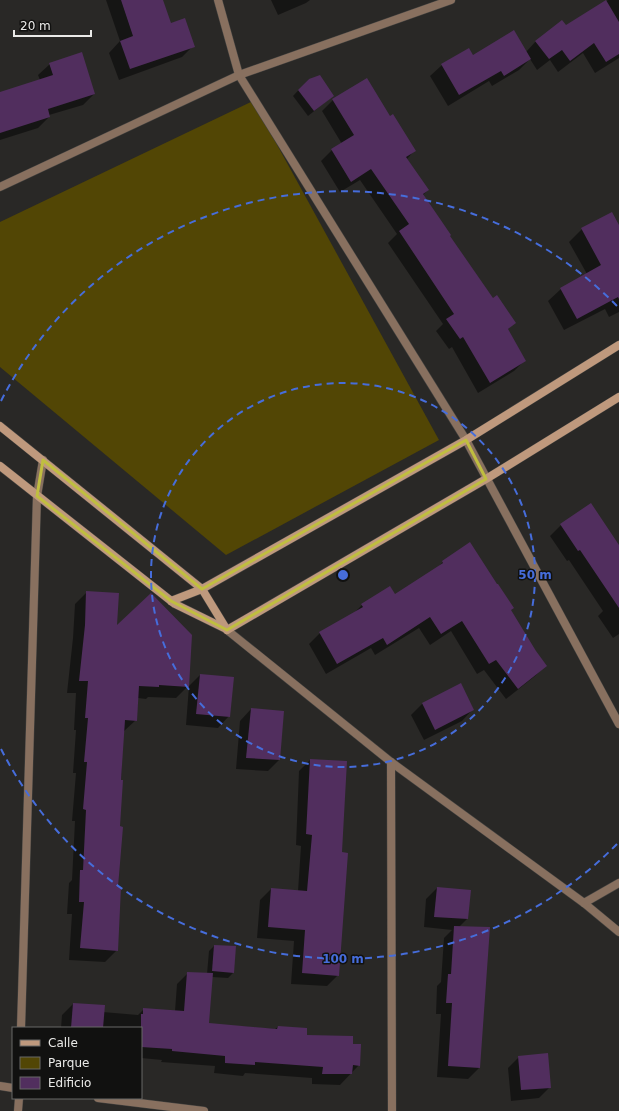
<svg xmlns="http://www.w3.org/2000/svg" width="619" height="1111" font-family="'DejaVu Sans',sans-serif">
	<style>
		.green { fill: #524605 }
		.shadow { fill: #0007 }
		.building { fill: #512e5e }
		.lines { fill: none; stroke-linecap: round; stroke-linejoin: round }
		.street-casing { stroke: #444341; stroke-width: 9 }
		.secondary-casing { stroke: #444341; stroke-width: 9 }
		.street { stroke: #88705f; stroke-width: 8 }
		.secondary { stroke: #bf997d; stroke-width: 8 }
		.marked { fill: none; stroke: #c0be40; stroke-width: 3; stroke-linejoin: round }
		.ring { fill: none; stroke: #466ddb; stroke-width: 2; stroke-dasharray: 7 5 }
		.centre { fill: #466ddb; stroke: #111110; stroke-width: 2 }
		.ring-label { font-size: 12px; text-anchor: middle; font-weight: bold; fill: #466ddb; stroke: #111110; stroke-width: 3; stroke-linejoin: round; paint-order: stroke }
	</style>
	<rect width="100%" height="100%" fill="#292826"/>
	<polygon class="green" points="253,101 439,440 226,555 0,367 0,222"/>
	<g class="shadow">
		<polygon points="106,0 162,0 170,24 193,46 182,57 119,80 109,53 120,41"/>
		<polygon points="271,0 310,0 306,3 278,15"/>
		<polygon points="608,0 619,0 619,58 595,73 583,53 558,72 550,60 537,70 530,59 519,70 492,86 489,81 448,106 430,76 442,65 469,49 473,56 526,52 536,41 566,26"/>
		<polygon points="50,64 94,94 83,105 49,115 49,117 38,128 0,140 0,96 40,80 38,75"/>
		<polygon points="309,79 333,96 308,116 293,96"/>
		<polygon points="333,100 390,118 414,151 407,159 428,190 423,195 449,236 493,299 514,323 507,330 525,360 514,371 478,393 452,347 449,349 436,331 443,324 388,243 397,234 360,180 340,192 321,161 332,150 342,144 322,111"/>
		<polygon points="619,227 619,312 609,317 605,309 564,330 548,301 561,289 587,274 569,242 582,229"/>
		<polygon points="561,525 619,546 619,634 613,638 598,616 603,611 569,560 567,561 550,536"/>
		<polygon points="443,562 510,610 535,652 546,665 535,676 506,699 484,670 477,674 451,631 430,645 419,628 375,655 371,648 326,674 309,644 320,633 353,614 362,605 395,595 435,570"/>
		<polygon points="87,592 116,627 188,686 176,698 148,697 146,699 138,698 136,720 123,732 119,827 117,950 105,962 69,960 72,914 67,914 69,883 72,880 75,821 72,821 76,773 73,773 76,730 74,730 76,693 67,693 73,638 75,604"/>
		<polygon points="200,675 229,716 218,728 186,725 189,686"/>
		<polygon points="461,685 473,709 462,721 424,740 411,715 422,704"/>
		<polygon points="251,709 279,760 268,771 236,769 240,721"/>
		<polygon points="310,760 341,853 338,975 327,986 291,984 294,941 257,938 260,900 271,889 298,891 301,846 296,845 299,771"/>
		<polygon points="437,888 470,891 467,919 459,927 479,1068 468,1079 437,1077 441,1014 436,1014 437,986 441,982 444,938 452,930 424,927 426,899"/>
		<polygon points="214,946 233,973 228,978 212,977 207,1024 275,1029 278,1027 306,1036 352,1045 359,1065 340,1085 312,1084 312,1078 245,1073 243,1076 214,1073 215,1066 161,1062 162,1060 141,1058 141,1028 61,1028 62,1015 73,1004 103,1012 138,1015 144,1009 175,1011 177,984 188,973 207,974 209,951"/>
		<polygon points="519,1057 550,1087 539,1098 511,1101 508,1068"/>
	</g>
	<g class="building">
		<polygon points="121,0 163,0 171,23 185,18 195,47 130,69 120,41 133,36"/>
		<polygon points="606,0 619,22 619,54 606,62 594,43 570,61 562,50 549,59 535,41 562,20 566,25"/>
		<polygon points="514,30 531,59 504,76 501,71 459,95 441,64 469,48 473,55"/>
		<polygon points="82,52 95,94 48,109 50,117 0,133 0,92 53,75 49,63"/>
		<polygon points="320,75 334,96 314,111 298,90 309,79"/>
		<polygon points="367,78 390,116 393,114 416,151 406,157 429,190 423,194 451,235 450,236 493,298 497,295 516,323 508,329 526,361 490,383 463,337 460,339 446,319 454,314 399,231 409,224 371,169 351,182 331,149 354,135 332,99"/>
		<polygon points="612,212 619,225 619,299 618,297 577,319 560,288 601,265 581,228"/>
		<polygon points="591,503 619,545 619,608 580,550 578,551 560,524"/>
		<polygon points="470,542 497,584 498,584 514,608 511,610 536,651 547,666 518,689 496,660 489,664 462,621 441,634 430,617 387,645 383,638 337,664 319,632 363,607 361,604 390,586 395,594 443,563 442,561"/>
		<polygon points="86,591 119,593 117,625 151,593 192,635 189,687 159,685 159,687 139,686 137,721 125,720 121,780 123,780 120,826 123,827 118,887 121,887 118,951 80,948 84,902 79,902 80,870 83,870 86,810 83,809 87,762 84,762 88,718 85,718 88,681 79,681 85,625"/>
		<polygon points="200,674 234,677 230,717 196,714"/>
		<polygon points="461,683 474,710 435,730 422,703"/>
		<polygon points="251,708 284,711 280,760 246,758"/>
		<polygon points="310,759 347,761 342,852 348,853 339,976 302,973 305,930 268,927 271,888 307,891 312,835 306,834"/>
		<polygon points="437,887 471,890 468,919 434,917"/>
		<polygon points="454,926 490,927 480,1068 448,1066 452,1003 446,1003 448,974 451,974"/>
		<polygon points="214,945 236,946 234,973 212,971"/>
		<polygon points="187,972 213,973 209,1023 277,1029 278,1026 307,1028 307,1035 353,1036 353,1044 361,1044 360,1066 353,1065 352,1074 322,1074 323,1067 255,1062 255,1065 225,1063 225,1056 172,1051 172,1049 141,1047 141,1014 143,1014 143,1008 184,1011"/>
		<polygon points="73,1003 105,1005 103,1028 71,1028"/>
		<polygon points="548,1053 551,1088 521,1090 518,1056"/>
	</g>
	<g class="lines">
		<defs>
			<g id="street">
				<polyline points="218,0 239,75 466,440 619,724"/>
				<polyline points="0,187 239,75 451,0"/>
				<polyline points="227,630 391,762 584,903 619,932"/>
				<polyline points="391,762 392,1111"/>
				<polyline points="584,903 619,883"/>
				<polyline points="21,1028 37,496 43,460"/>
				<polyline points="0,1086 13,1088"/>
				<polyline points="98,1098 204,1111"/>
				<polyline points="18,1111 19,1098"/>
			</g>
			<g id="secondary">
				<polyline points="0,426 202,589 227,630"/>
				<polyline points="0,466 175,604 226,629"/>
				<polyline points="171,601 202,589 466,440 619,345"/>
				<polyline points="227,630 486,479 619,397"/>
			</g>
		</defs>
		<use href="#street" class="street-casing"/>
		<use href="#secondary" class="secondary-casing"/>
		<use href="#street" class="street"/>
		<use href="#secondary" class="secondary"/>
	</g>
	<path class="marked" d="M 466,440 L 486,479 L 227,630 L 171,601 L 37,496 L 43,460 L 202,589 Z"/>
	<g class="ring">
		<circle cx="343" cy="575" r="192"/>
		<path d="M617 844A384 384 0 0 1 1 749M1 401A384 384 0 0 1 617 306"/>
	</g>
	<circle cx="343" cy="575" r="6" class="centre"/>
	<g class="ring-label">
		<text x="535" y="579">50 m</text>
		<text x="343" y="963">100 m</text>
	</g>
	<rect x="12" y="1027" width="130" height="72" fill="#111110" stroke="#686866"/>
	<rect x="20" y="1040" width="20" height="6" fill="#bf997d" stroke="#686866"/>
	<text x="48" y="1047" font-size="12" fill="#eaeae8">Calle</text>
	<rect x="20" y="1057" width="20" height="12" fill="#524605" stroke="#686866"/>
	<text x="48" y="1067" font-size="12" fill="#eaeae8">Parque</text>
	<rect x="20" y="1077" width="20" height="12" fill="#512e5e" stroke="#686866"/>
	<text x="48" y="1087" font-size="12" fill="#eaeae8">Edificio</text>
	<path d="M14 30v6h77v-6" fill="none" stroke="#eaeae8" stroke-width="2"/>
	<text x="20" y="30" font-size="12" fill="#eaeae8" stroke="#111110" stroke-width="3" paint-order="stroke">20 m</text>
</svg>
